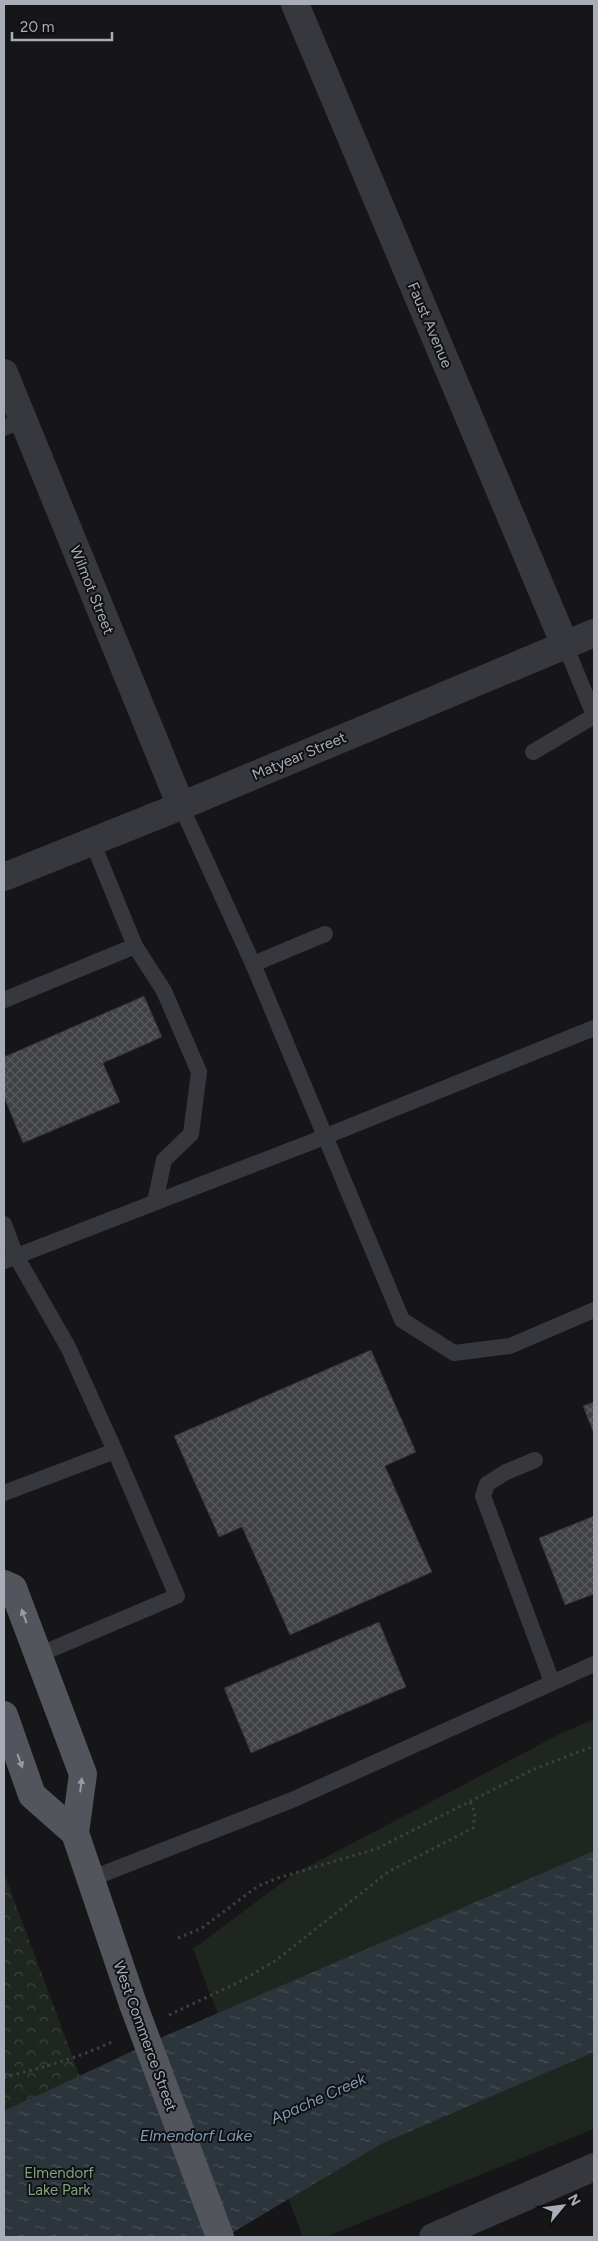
<svg xmlns="http://www.w3.org/2000/svg" width="598" height="2241" font-family="Figtree,sans-serif">
	<style>
		.green { fill: #1e261f }
		.park { fill: url(#park-crowns) }
		.water { fill: url(#water-ripples) }
		.building { fill: url(#building-cross-hatch); stroke: #303034 }
		.lines { fill: none; stroke-linecap: round; stroke-linejoin: round }
		.path { stroke: #3d3f44; stroke-width: 3; stroke-dasharray: 2.5 4; stroke-linecap: butt }
		.lane { stroke: #37383d; stroke-width: 16 }
		.street { stroke: #37383d; stroke-width: 28 }
		.primary { stroke: #53555c; stroke-width: 28 }
		.primary-bridge { stroke: #53555c; stroke-width: 28 }
		.oneway { fill: #979ba6 }
		.labels { text-anchor: middle; stroke-width: 4; stroke-linejoin: round; paint-order: stroke }
		.street-label { font-size: 15px; fill: #a8adb8; stroke: #111113 }
		.park-label { font-size: 15px; fill: #7fa381; stroke: #111113 }
		.water-label { font-size: 16px; font-style: italic; fill: #7f9bb3; stroke: #111113 }
	</style>
	<defs>
		<pattern id="park-crowns" width="20" height="18" patternUnits="userSpaceOnUse" patternTransform="scale(1.25)"><rect width="20" height="18" fill="#1e261f"/><path d="M2 6a3 3 0 1 1 6 0M12 15a3 3 0 1 1 6 0" fill="none" stroke="#3c433d"/></pattern>
		<pattern id="water-ripples" width="26" height="14" patternUnits="userSpaceOnUse" patternTransform="scale(1.25)"><rect width="26" height="14" fill="#2c353c"/><path d="M2 4q2-2 4 0t4 0M15 11q2-2 4 0t4 0" fill="none" stroke="#485056"/></pattern>
		<pattern id="building-cross-hatch" width="8" height="8" patternUnits="userSpaceOnUse" patternTransform="scale(1.25)"><rect width="8" height="8" fill="#404145"/><path d="M0 0l8 8M0 8l8-8" fill="none" stroke="#595a5e"/></pattern>
	</defs>
	<rect width="100%" height="100%" fill="#161618"/>
	<polygon class="green" points="594,1719 594,2129 325,2237 303,2237 193,1949 292,1875 558,1735"/>
	<polygon class="park" points="4,1873 140,2237 4,2237"/>
	<polygon class="water" points="594,1851 594,2052 381,2144 225,2237 4,2237 4,2111 167,2035"/>
	<g class="building">
		<polygon points="144,996 162,1037 103,1063 120,1102 23,1143 4,1097 4,1057"/>
		<polygon points="371,1350 416,1452 385,1466 432,1572 290,1635 242,1527 219,1537 174,1436"/>
		<polygon points="594,1402 594,1434 583,1406"/>
		<polygon points="594,1516 594,1594 565,1605 539,1538"/>
		<polygon points="379,1622 406,1687 251,1753 224,1688"/>
	</g>
	<g class="lines">
		<g class="path">
			<polyline points="178,1938 202,1928 258,1886 278,1878 376,1849 532,1770 594,1746"/>
			<polyline points="169,2015 239,1982 275,1961 388,1872 473,1828 475,1813 470,1802"/>
			<path d="M 4,2077 C 43,2068 78,2058 114,2041"/>
		</g>
		<g class="lane">
			<polyline points="4,428 23,420"/>
			<polyline points="565,645 594,715"/>
			<polyline points="533,752 594,716"/>
			<polyline points="181,806 253,964 402,1320 454,1353 510,1346 594,1310"/>
			<polyline points="135,946 164,991 199,1072 191,1134 164,1160 155,1202"/>
			<polyline points="253,964 325,934"/>
			<polyline points="4,1000 135,946 92,841"/>
			<polyline points="4,1224 16,1256 68,1347 115,1451 177,1596 38,1655"/>
			<polyline points="4,1261 314,1141 594,1028"/>
			<polyline points="535,1460 506,1472 487,1484 483,1496 552,1682"/>
			<polyline points="4,1493 115,1451"/>
			<polyline points="90,1879 292,1800 594,1664"/>
		</g>
		<g class="street">
			<polyline points="295,4 565,645"/>
			<polyline points="4,373 181,806"/>
			<polyline points="4,877 181,806 594,633"/>
			<polyline points="433,2237 594,2167"/>
		</g>
		<g class="primary">
			<polyline points="4,1584 13,1588 83,1774 75,1833 133,2004"/>
			<polyline points="4,1715 32,1795 75,1833"/>
		</g>
		<polyline class="primary-bridge" points="133,2004 220,2237"/>
	</g>
	<defs><path id="oneway-solid" d="M-6-.8H1V-3.2L6.5 0L1 3.2V.8H-6Z" transform="scale(1.25)"/></defs>
	<g class="oneway">
		<use href="#oneway-solid" transform="translate(24 1616) rotate(-110)"/>
		<use href="#oneway-solid" transform="translate(20 1761) rotate(70)"/>
		<use href="#oneway-solid" transform="translate(81 1785) rotate(-83)"/>
	</g>
	<g class="labels">
		<g class="street-label">
			<text transform="translate(430 325) rotate(67)" y="5">Faust Avenue</text>
			<text transform="translate(92 590) rotate(68)" y="5">Wilmot Street</text>
			<text transform="translate(299 756) rotate(-23)" y="5">Matyear Street</text>
			<text transform="translate(145 2036) rotate(70)" y="5">West Commerce Street</text>
		</g>
		<g class="park-label">
			<text x="59" y="2178">Elmendorf<tspan x="59" dy="17">Lake Park</tspan></text>
		</g>
		<g class="water-label">
			<text transform="translate(318 2098) rotate(-24)" y="6">Apache Creek</text>
			<text x="196" y="2141">Elmendorf Lake</text>
		</g>
	</g>
	<rect width="598" height="2241" fill="none" stroke="#a8adb8" stroke-width="10"/>
	<g transform="translate(563 2206) rotate(61)" stroke="#111113" stroke-width="4" paint-order="stroke">
	<path d="M0-4L9 19L0 12L-9 19Z" fill="#a8adb8"/>
	<text y="-8" font-size="14" font-weight="bold" text-anchor="middle" fill="#a8adb8">N</text>
	</g>
	<path d="M12 32v8h100v-8" fill="none" stroke="#a8adb8" stroke-width="2.5"/>
	<text x="20" y="32" font-size="15" fill="#a8adb8" stroke="#111113" stroke-width="4" paint-order="stroke">20 m</text>
</svg>
